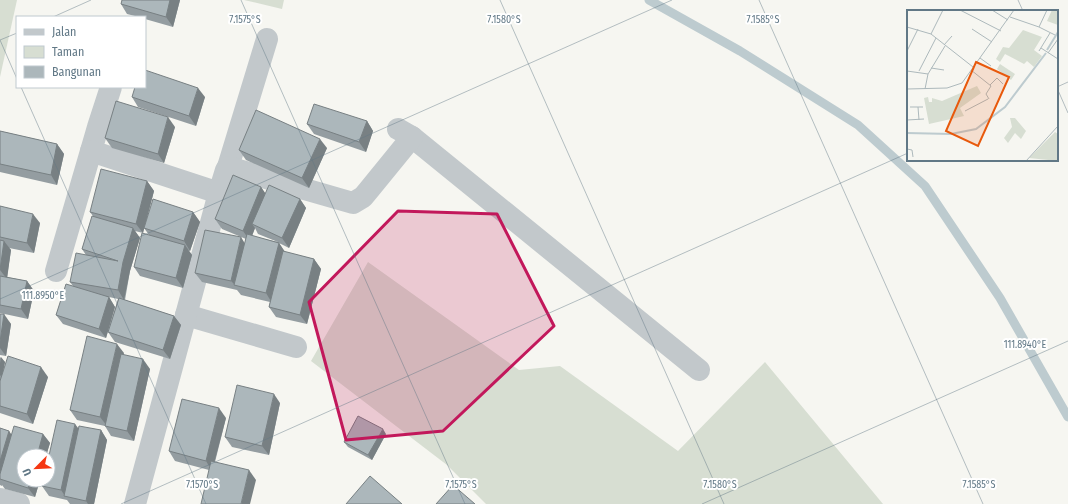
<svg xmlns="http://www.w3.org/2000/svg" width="1068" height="504" font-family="'Fira Sans Condensed',sans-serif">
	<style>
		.green { fill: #d7ded2 }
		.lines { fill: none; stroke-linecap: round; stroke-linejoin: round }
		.stream { stroke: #bdcbcf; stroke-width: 9 }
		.minor { stroke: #c2c8cb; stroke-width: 22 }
		.wall { fill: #949da1; fill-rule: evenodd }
		.shaded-wall { fill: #788083 }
		.building { fill: #acb7bb; stroke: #788083 }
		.marked { fill: #c2185b; fill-opacity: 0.2; stroke: #c2185b; stroke-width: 3; stroke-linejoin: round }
		.ticks { fill: none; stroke: #617886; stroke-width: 1; stroke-opacity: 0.45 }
		.inset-river { fill: none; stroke: #bdcbcf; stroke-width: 2 }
		.inset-road { fill: none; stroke: #adb9bc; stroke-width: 1 }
		.view { fill: #e8590c; fill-opacity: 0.15; stroke: #e8590c; stroke-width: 2 }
		.inset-edge { fill: none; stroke: #617886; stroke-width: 2 }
		.ticks-label { font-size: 10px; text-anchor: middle; fill: #617886; stroke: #fff; stroke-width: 4; stroke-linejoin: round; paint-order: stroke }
	</style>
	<rect width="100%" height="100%" fill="#f6f6f1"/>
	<g class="green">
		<polygon points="0,0 17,0 0,77"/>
		<polygon points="244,0 284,0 282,9"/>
		<polygon points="368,262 519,370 560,366 678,451 765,362 883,504 486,504 447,465 311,361"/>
	</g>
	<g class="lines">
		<polyline class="stream" points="649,0 740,51 858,125 925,186 1000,298 1068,417"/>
		<g class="minor">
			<polyline points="111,87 98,127 91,151 219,193"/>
			<polyline points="412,137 699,370"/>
			<polyline points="228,167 267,39"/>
			<polyline points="56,271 91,151"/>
			<polyline points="186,315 296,347"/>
			<polyline points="0,499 19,504"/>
			<polyline points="135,504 219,193 226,170 228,167 353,203 363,197 368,191 412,137 398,129"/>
		</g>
	</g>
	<g class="wall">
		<polygon points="122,0 180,0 173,27 145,19 145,17 139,17 127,14 121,4"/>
		<polygon points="132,97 205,97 196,126 138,107"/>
		<polygon points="367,121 373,131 366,152 314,134 307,124"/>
		<polygon points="175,127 164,163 112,148 105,138"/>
		<polygon points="0,131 57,144 64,154 57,185 0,172"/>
		<polygon points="327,148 309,188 246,160 239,150"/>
		<polygon points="147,181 154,191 146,222 193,212 200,222 190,251 188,250 192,255 183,288 140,276 134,267 149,235 144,228 143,233 135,231 140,238 130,271 125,300 174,316 181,325 170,359 115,342 108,332 118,299 109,297 115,307 106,338 63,324 56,315 73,286 70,282 86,255 82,249 93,216 90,212"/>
		<path d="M 261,187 L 265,194 L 300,199 L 306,208 L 289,248 L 279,243 L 285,252 L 314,259 L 321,269 L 307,324 L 276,317 L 269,307 L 270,302 L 241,295 L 237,290 L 202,282 L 195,273 L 245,243 L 246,239 L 222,229 L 215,219 ZM 255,228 L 258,234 L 278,242 L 252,236 Z"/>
		<polygon points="0,206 40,223 34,253 9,248 11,250 7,277 27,281 34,291 28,319 0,313"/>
		<polygon points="0,314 11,324 6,356 0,355"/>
		<polygon points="124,353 123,355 150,369 134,441 111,436 105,426 77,420 70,410"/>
		<polygon points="0,357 5,362 3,371 48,377 33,424 0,413"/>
		<polygon points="280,403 269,455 232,447 225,437"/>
		<polygon points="226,418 215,462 256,480 209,470 175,461 169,451"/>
		<polygon points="0,428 9,431 11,435 43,434 50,443 46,456 24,456 24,480 40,480 35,497 5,489 2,485 2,486 0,485"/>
		<polygon points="78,429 101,430 107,440 94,504 70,504 67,500 49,496 42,486"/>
		<polygon points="386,434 372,460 348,447 344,442"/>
	</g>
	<g class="shaded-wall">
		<polygon points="170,0 180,0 173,27 166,17"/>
		<polygon points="198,88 205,97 196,126 189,116"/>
		<polygon points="168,117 175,127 164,163 158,154"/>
		<polygon points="367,121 373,131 366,152 359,142"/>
		<polygon points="320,139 327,148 309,188 302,178"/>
		<polygon points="57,144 64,154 57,185 51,175"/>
		<polygon points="147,181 154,191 143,233 136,224"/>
		<polygon points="261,187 268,197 252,224 255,228 250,241 243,231"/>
		<polygon points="300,199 306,208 289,248 282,238"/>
		<polygon points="193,212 200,222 190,251 184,241"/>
		<polygon points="33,214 40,223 34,253 27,243"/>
		<polygon points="133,228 140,238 130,271 124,300 118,290 123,262"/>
		<polygon points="241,237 247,247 235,285 231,281"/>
		<polygon points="4,241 11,250 7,279 0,270"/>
		<polygon points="279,243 285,252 272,303 266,293"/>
		<polygon points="185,245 192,255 183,288 176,278"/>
		<polygon points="314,259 321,269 307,324 300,315"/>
		<polygon points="27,281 34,291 28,319 21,309"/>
		<polygon points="109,297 115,307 106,338 99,329"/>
		<polygon points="4,314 11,324 6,356 0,348 0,342"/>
		<polygon points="174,316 181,325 170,359 163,350"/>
		<polygon points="117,344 124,353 107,426 100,417"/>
		<polygon points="1,357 5,362 2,378 0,375 0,363"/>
		<polygon points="143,359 150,369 134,441 127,431"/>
		<polygon points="41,367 48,377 33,424 27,414"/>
		<polygon points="274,394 280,403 269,455 262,446"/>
		<polygon points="219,408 226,418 212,471 206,461"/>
		<polygon points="75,424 82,433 65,496 61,490"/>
		<polygon points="383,429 386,434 372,460 368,455"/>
		<polygon points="101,430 107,440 94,504 88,504 86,501"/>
		<polygon points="9,431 16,441 0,479 0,461"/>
		<polygon points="43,434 50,443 46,456 37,456"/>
		<polygon points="249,470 256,480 250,504 241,504"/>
		<polygon points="30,480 40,480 35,497 28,488"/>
	</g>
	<g class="building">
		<polygon points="122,0 170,0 166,17 121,4"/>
		<polygon points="145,70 198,88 189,116 132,97 135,87 145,87"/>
		<polygon points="116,101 168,117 158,154 105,138"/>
		<polygon points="314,104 367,121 359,142 307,124"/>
		<polygon points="256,110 320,139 302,178 239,150"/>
		<polygon points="0,131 57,144 51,175 0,164"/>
		<polygon points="101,169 147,181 136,224 90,212"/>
		<polygon points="233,175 261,187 243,231 215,219"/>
		<polygon points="269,185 300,199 282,238 252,224"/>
		<polygon points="153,199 193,212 184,241 144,228"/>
		<polygon points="0,206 33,214 27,243 0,237"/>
		<polygon points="92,216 133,228 123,262 118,290 70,282 76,253 118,261 82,249"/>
		<polygon points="205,230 241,237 231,281 195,273"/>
		<polygon points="142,233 185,245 176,278 134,267"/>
		<polygon points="247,234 279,243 266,293 234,285"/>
		<polygon points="0,240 4,241 0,270"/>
		<polygon points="283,251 314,259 300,315 269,307"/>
		<polygon points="0,276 27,281 21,309 0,305"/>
		<polygon points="66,284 109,297 99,329 56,315"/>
		<polygon points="119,298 174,316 163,350 108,332"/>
		<polygon points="0,314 4,314 0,342"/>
		<polygon points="87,336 117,344 100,417 70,410"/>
		<polygon points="121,354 143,359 127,431 105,426"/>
		<polygon points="8,356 41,367 27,414 0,406 0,381"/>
		<polygon points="237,385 274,394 262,446 225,437"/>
		<polygon points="182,399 219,408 206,461 169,451"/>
		<polygon points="358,416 383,429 368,455 344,442"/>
		<polygon points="57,420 75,424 61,490 42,486 44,480 48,480 48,460"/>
		<polygon points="14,426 43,434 37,456 24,456 24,480 30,480 28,488 0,479 0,474"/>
		<polygon points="79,426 101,430 86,501 64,496"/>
		<polygon points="0,428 9,431 0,461"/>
		<polygon points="211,461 249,470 241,504 201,504"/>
		<polygon points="370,476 402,504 346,504"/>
		<polygon points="453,485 475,504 436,504"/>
	</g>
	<path class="marked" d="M 398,211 L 497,214 L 554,326 L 443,431 L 346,440 L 309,302 Z"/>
	<path class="ticks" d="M 241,0 L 465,504M 500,0 L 724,504M 759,0 L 983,504M 1018,0 L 1023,11M 53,17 L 91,0M 0,40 L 17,33M 0,40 L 17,79M 21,87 L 206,504M 1057,87 L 1068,82M 1057,88 L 1068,113M 0,299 L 672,0M 121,504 L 908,153M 702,504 L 1068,341"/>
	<g transform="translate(907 10)">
		<rect width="151" height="151" fill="#f6f6f1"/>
		<path d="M 145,0 L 151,0 L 151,15 L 140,11 ZM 116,20 L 135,27 L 127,40 L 135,46 L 127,57 L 120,51 L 117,54 L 98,44 L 93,52 L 89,49 L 96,37 L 102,38 ZM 93,54 L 108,64 L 104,70 L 90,59 ZM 70,76 L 74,83 L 53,98 L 57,106 L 22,114 L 17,88 L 21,87 L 22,92 L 25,92 L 25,88 L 35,91 ZM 103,108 L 108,108 L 119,121 L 114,129 L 108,123 L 101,133 L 97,128 L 105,117 ZM 148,122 L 151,124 L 151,151 L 122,148 Z" fill="#d7ded2"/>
		<path class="inset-river" d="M 140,40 L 151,22M 0,123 L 44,124 L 69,119 L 98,97 L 139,43"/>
		<path class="inset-road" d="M 53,0 L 94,21M 85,0 L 101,10M 103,7 L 132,17 L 140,0M 0,17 L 24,24 L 66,57M 132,17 L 148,25M 65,19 L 85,32M 24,24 L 36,0M 37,35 L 45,26M 134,38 L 151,49M 0,41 L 11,19M 132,41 L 143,23M 141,43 L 151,29M 73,48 L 84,56M 24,58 L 37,60M 64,60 L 84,76 L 79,84 L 82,89M 0,61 L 21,64 L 38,36M 12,61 L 29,28M 83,75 L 90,68 L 96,74M 0,79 L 40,78 L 55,73 L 107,0M 18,79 L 21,64M 3,97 L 16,97M 11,97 L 12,110M 58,101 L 81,89M 0,110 L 17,109M 0,139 L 5,140 L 6,147M 119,151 L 151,116"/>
		<path class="view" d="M 69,52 L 102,67 L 71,136 L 39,121 Z"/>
		<rect width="151" height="151" class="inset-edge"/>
	</g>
	<g class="ticks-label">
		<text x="245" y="23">7.1575°S</text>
		<text x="504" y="23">7.1580°S</text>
		<text x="763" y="23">7.1585°S</text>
		<text x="43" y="299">111.8950°E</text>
		<text x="1025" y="348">111.8940°E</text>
		<text x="202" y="488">7.1570°S</text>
		<text x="461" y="488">7.1575°S</text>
		<text x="720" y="488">7.1580°S</text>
		<text x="979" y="488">7.1585°S</text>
	</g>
	<rect x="16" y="16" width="130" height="72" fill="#ffffff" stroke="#c0c9cf"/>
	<rect x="24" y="29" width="20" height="6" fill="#c2c8cb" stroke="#c0c9cf"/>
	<text x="52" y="36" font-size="12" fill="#617886">Jalan</text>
	<rect x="24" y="46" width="20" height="12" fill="#d7ded2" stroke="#c0c9cf"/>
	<text x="52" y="56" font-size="12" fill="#617886">Taman</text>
	<rect x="24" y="66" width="20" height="12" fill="#acb7bb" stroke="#c0c9cf"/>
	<text x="52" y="76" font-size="12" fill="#617886">Bangunan</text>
	<g transform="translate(36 468) rotate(246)"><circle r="19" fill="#ffffff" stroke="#c0c9cf"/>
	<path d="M0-3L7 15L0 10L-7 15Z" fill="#f53712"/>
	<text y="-6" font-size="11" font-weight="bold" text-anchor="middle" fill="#617886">U</text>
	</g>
</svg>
